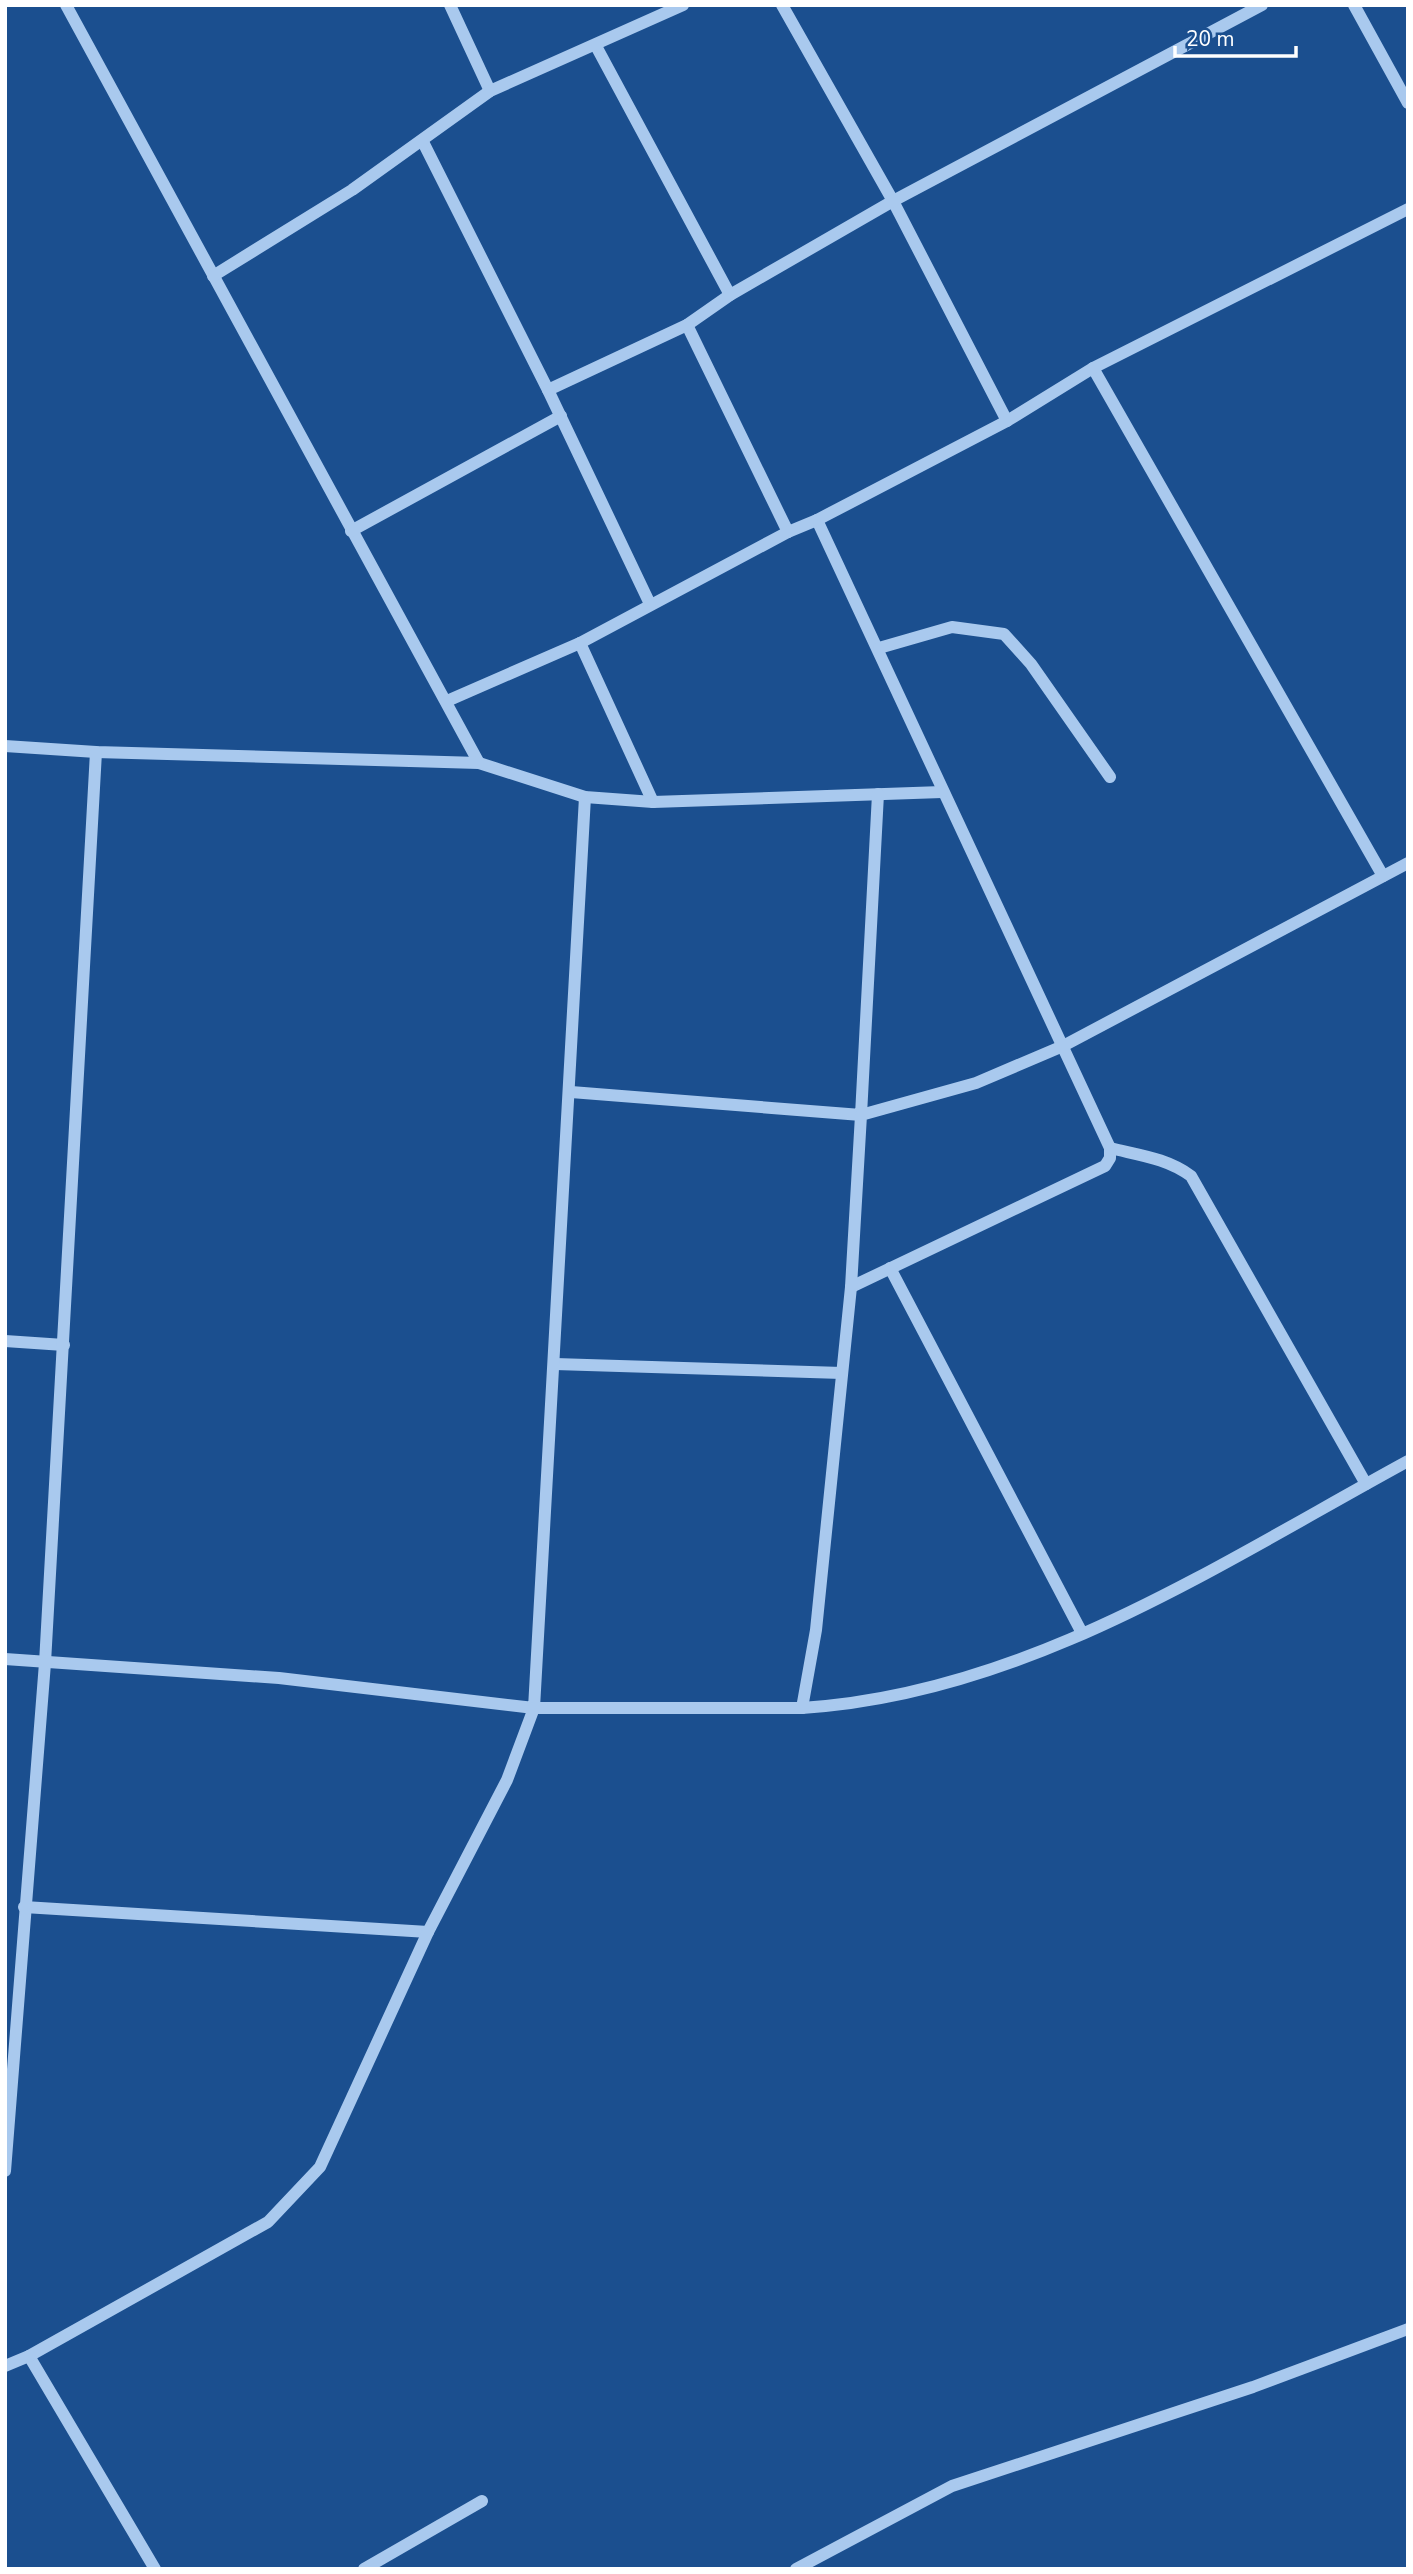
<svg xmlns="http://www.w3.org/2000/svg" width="1413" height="2574" font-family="'Nunito Sans',sans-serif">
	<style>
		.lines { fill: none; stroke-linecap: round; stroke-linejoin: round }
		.minor { stroke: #a9c9ee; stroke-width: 12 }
	</style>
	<rect width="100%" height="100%" fill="#1b4f8f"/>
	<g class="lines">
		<g class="minor">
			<polyline points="66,5 479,763"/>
			<polyline points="450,5 490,91"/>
			<polyline points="782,5 893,201 1007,421"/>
			<polyline points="1354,5 1408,103"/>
			<polyline points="596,46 730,295"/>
			<polyline points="423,142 548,390 650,604"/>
			<polyline points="213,276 352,190 490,91 683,5"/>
			<polyline points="687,325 788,532"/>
			<polyline points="1093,368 1383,876"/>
			<polyline points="548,390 687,325 730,295 893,201 1262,5"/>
			<polyline points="817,520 1110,1148 1110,1158 1105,1166 851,1287"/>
			<polyline points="351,531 561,416"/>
			<polyline points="580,643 653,802"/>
			<polyline points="879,648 952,627 1004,634 1031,664 1110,777"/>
			<polyline points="447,701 580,643 788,532 817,520 1007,421 1093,368 1408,209"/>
			<polyline points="5,746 96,752 479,763 585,797 653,802 942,792"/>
			<polyline points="571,1092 861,1115 878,794"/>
			<path d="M 1110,1148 C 1138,1155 1167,1158 1191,1176 L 1366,1484"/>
			<polyline points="890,1268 1082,1633"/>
			<polyline points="5,1341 64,1345"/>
			<polyline points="555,1364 842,1373"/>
			<polyline points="5,1659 279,1678 534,1708 585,797"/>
			<path d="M 802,1708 C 1025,1694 1217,1565 1408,1461"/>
			<polyline points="24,1907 428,1932"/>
			<polyline points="5,2171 45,1663 96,752"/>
			<polyline points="29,2356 155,2569"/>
			<polyline points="5,2366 29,2356 268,2222 320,2167 428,1932 507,1780 534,1708 802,1708 816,1630 851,1287 861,1115 976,1083 1063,1046 1408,863"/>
			<polyline points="364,2569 482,2501"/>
			<polyline points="796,2569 952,2486 1253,2387 1408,2329"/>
		</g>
	</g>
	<rect width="1413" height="2574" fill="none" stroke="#ffffff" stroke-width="14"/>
	<path d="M1175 46v10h121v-10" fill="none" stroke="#ffffff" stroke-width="3.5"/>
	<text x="1186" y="46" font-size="21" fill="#ffffff" stroke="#1b4f8f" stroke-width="5" paint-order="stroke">20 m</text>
</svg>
